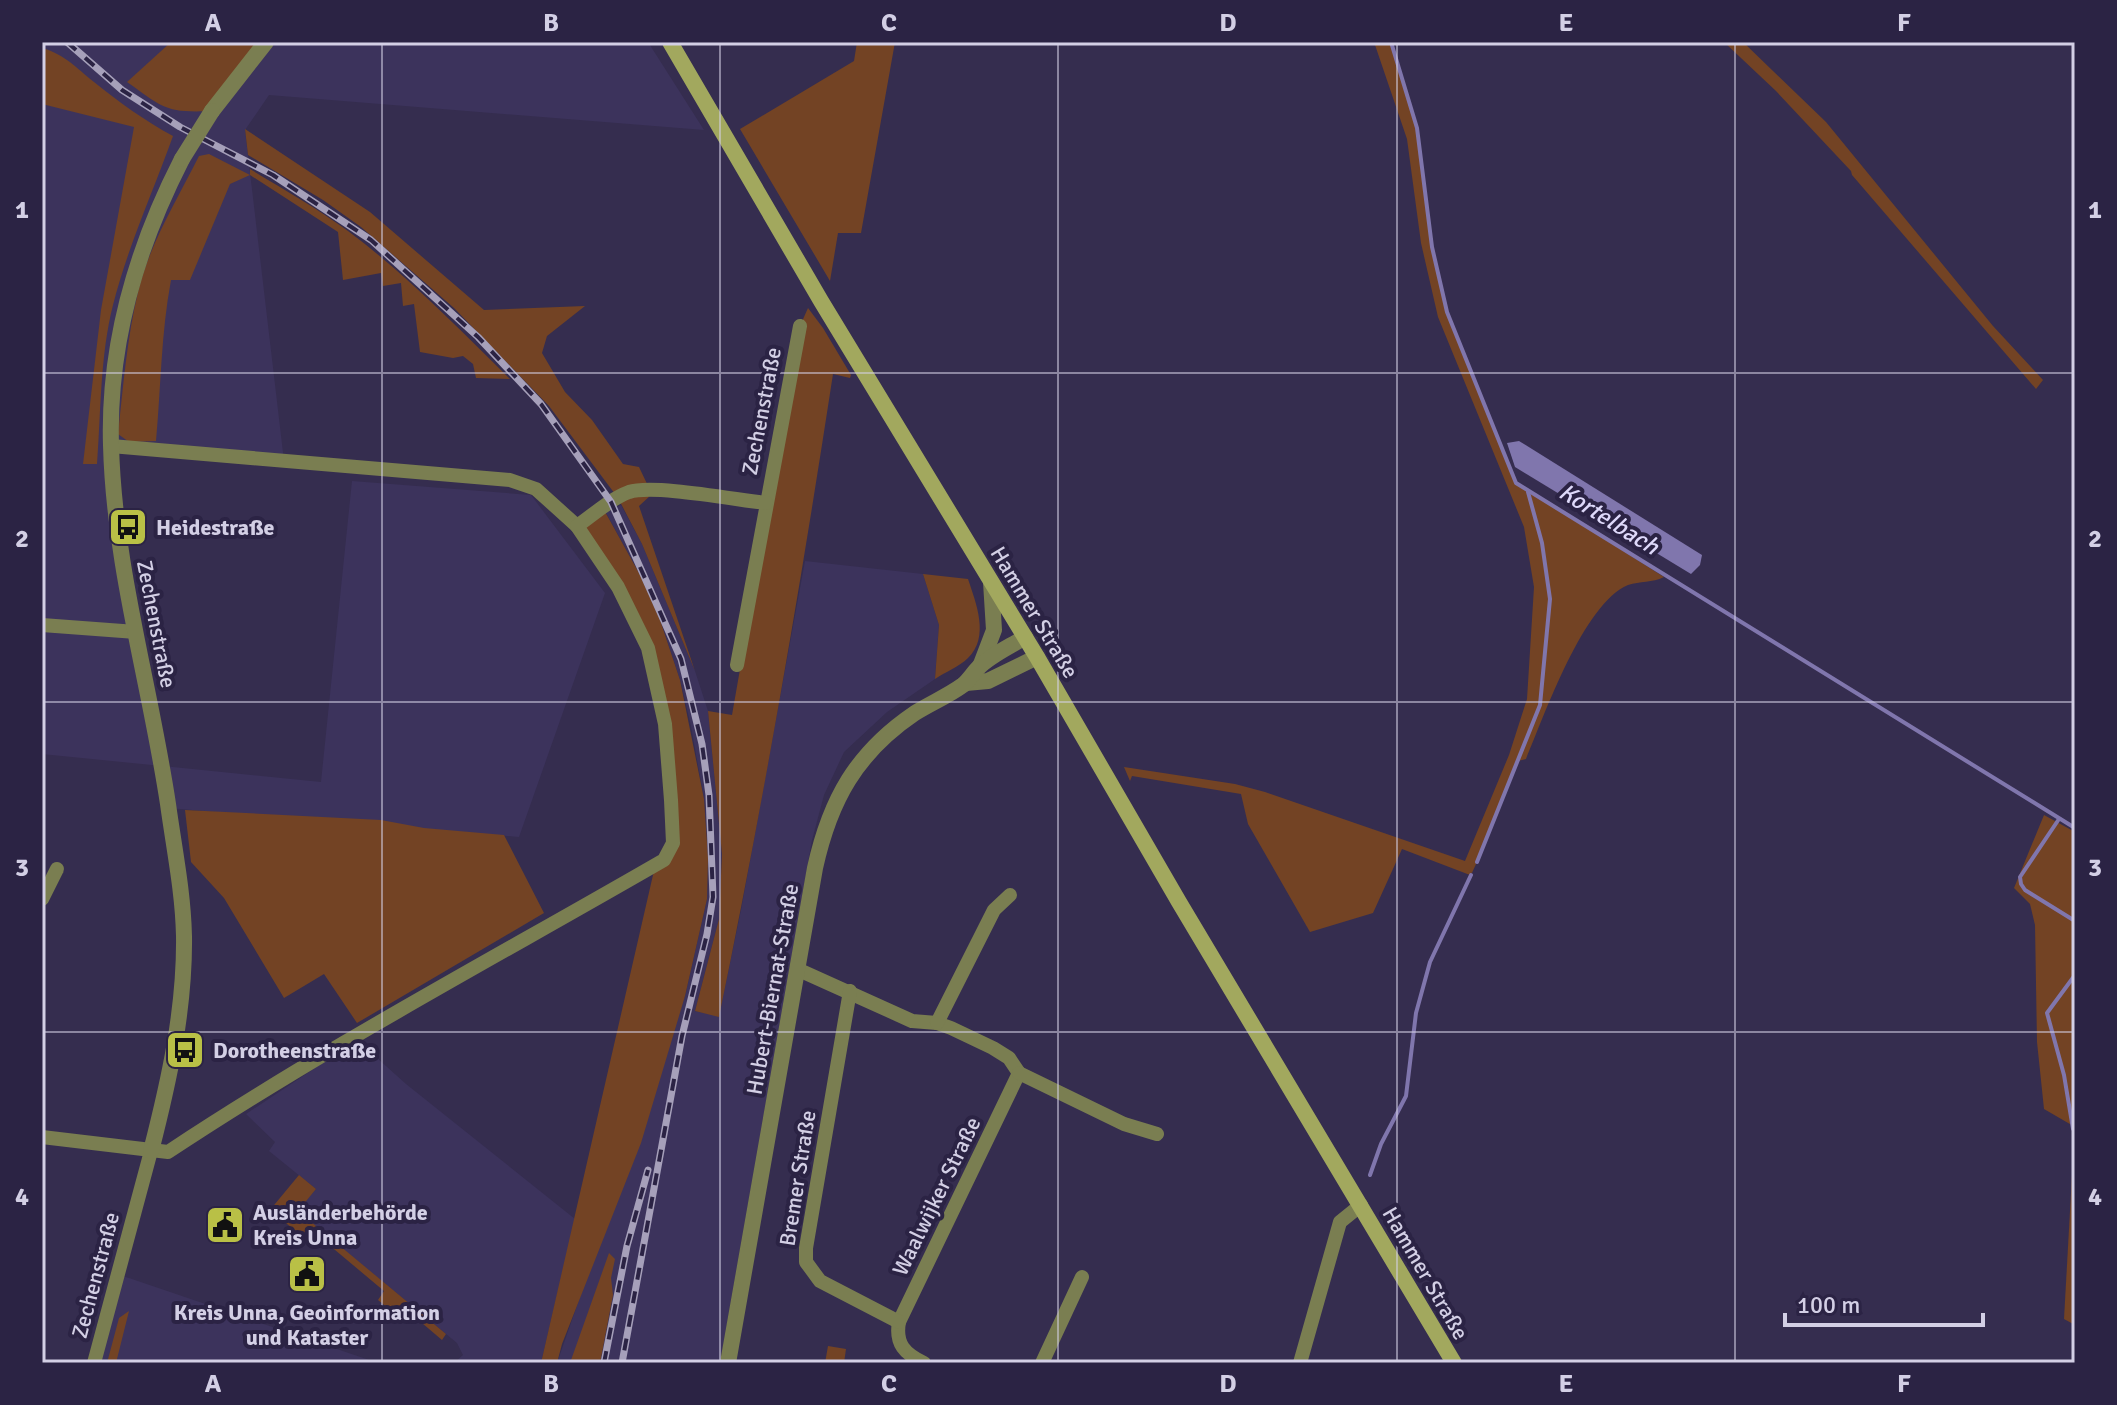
<svg xmlns="http://www.w3.org/2000/svg" width="2117" height="1405" font-family="Signika,sans-serif">
	<style>
		.built { fill: #3c335c }
		.green { fill: #734324 }
		.water { fill: #8076ad }
		.lines { fill: none; stroke-linecap: round; stroke-linejoin: round }
		.stream { stroke: #8076ad; stroke-width: 4 }
		.minor { stroke: #7a7e51; stroke-width: 14 }
		.tertiary { stroke: #7a7e51; stroke-width: 16 }
		.secondary { stroke: #a2a85e; stroke-width: 16 }
		.rail-casing { stroke: #a6a0ba; stroke-width: 7 }
		.rail { stroke: #2b2344; stroke-width: 4; stroke-dasharray: 12; stroke-linecap: butt }
		.tertiary-bridge { stroke: #7a7e51; stroke-width: 16 }
		.grid { fill: none; stroke: #d3cfe5; stroke-width: 2; stroke-opacity: 0.55 }
		.labels { text-anchor: middle; stroke-width: 8; stroke-linejoin: round; paint-order: stroke }
		.street-label { font-size: 22px; fill: #d3cfe5; stroke: #2b2344 }
		.poi-label { font-size: 22px; font-weight: bold; fill: #d3cfe5; stroke: #2b2344; text-anchor: start }
		.water-label { font-size: 24px; font-style: italic; fill: #ded9fa; stroke: #2b2344 }
		.neatline { fill: none; stroke: #d3cfe5; stroke-width: 3 }
		.grid-label { font-size: 26px; text-anchor: middle; font-weight: bold; fill: #d3cfe5 }
	</style>
	<rect width="100%" height="100%" fill="#352d4f"/>
	<g class="built">
		<polygon points="42,42 648,42 704,130 269,95 245,130 284,461 112,446 163,766 321,782 352,481 531,495 605,593 519,837 168,808 162,766 42,754"/>
		<polygon points="621,505 642,544 695,671 708,711 722,854 719,919 695,1011 719,1016 741,910 805,561 923,574 939,625 935,679 887,712 844,752 824,795 812,840 720,1363 557,1363 685,996 707,899 708,858 704,799 691,726 680,680 660,620 640,575 605,511"/>
		<polygon points="357,1040 406,1084 575,1219 541,1363 454,1363 463,1355 457,1343 297,1211 316,1189 269,1151 275,1142 246,1114"/>
		<polygon points="118,1275 129,1278 378,1363 94,1363"/>
	</g>
	<g class="green">
		<path d="M 171,42 L 266,42 L 212,111 C 165,113 164,108 127,82 Z"/>
		<polygon points="857,42 895,42 861,233 838,233 830,281 740,129 854,61"/>
		<path d="M 1374,42 L 1391,42 L 1417,128 L 1432,247 L 1447,312 L 1516,483 L 1664,577 C 1652,583 1640,581 1628,585 C 1583,604 1545,714 1526,759 L 1518,761 L 1477,862 L 1471,875 L 1472,872 L 1470,875 L 1402,849 L 1373,913 L 1310,932 L 1248,824 L 1241,794 L 1132,776 L 1130,781 L 1124,767 L 1235,784 L 1265,792 L 1465,861 L 1509,755 L 1527,699 L 1534,587 L 1524,527 L 1438,317 L 1421,243 L 1407,139 Z"/>
		<polygon points="1724,42 1743,42 1826,122 1993,326 2043,380 2036,389 1852,175 1851,171 1776,91"/>
		<path d="M 42,48 C 66,55 75,67 94,82 C 119,102 145,121 173,136 C 153,192 128,246 113,305 C 100,356 101,412 97,464 L 83,464 L 101,310 L 134,127 L 42,104 Z"/>
		<polygon points="245,129 370,212 484,310 585,306 547,336 542,353 565,392 592,420 623,464 639,467 650,490 650,496 639,506 695,671 642,544 618,498 549,406 454,308 361,227 323,200 248,155"/>
		<path d="M 209,154 L 250,175 L 250,169 C 283,189 317,208 348,231 C 407,275 458,328 510,379 L 476,378 L 473,364 L 463,356 L 453,358 L 420,352 L 414,304 L 403,306 L 401,283 L 383,286 L 381,273 L 343,280 L 338,232 L 250,175 L 230,184 L 190,280 L 171,280 C 161,333 161,387 156,441 L 129,442 L 118,434 C 123,387 127,338 138,292 C 149,245 177,200 199,156 Z"/>
		<path d="M 808,308 L 823,328 L 851,375 L 850,378 L 833,374 C 800,590 763,804 719,1017 L 695,1011 L 719,919 L 722,854 L 708,711 L 732,715 L 800,326 Z"/>
		<polygon points="603,508 640,575 660,620 680,680 704,799 708,858 707,899 685,996 641,1143 562,1344 557,1363 541,1363 653,875 656,864 673,842 665,724 648,648 577,526"/>
		<path d="M 923,574 L 968,579 C 976,603 990,637 968,658 C 959,667 945,672 935,679 L 939,625 Z"/>
		<polygon points="185,810 381,820 424,828 504,835 544,913 357,1023 324,974 284,998 224,898 191,862"/>
		<polygon points="2044,815 2075,832 2075,1127 2044,1109 2037,1042 2035,925 2030,904 2014,888"/>
		<polygon points="2074,1139 2075,1140 2075,1325 2064,1319"/>
		<polygon points="299,1175 316,1189 298,1211 446,1334 442,1340 422,1323 401,1319 378,1300 384,1291 316,1234 310,1242 282,1220 289,1211 281,1205 274,1213 270,1210"/>
		<polygon points="609,1253 615,1259 611,1278 613,1295 600,1363 570,1363"/>
		<polygon points="129,1311 116,1363 107,1363 119,1318"/>
		<polygon points="828,1346 846,1349 844,1363 825,1363"/>
	</g>
	<polygon class="water" points="1519,441 1702,555 1700,565 1691,574 1515,467 1507,443"/>
	<g class="lines">
		<g class="stream">
			<polyline points="1391,42 1417,128 1432,247 1447,312 1516,483 2075,828"/>
			<polyline points="2059,819 2020,877 2021,884 2025,890 2075,921"/>
			<polyline points="1477,862 1540,705 1550,599 1542,543 1528,492"/>
			<polyline points="2073,1129 2064,1075 2047,1013 2075,975"/>
			<polyline points="1370,1175 1381,1144 1406,1096 1416,1013 1430,962 1471,875"/>
		</g>
		<g class="minor">
			<polyline points="111,446 510,480 536,489 577,526"/>
			<polyline points="42,625 136,632"/>
			<polyline points="737,665 800,326"/>
			<polyline points="42,899 57,869"/>
			<path d="M 799,970 L 912,1021 L 937,1023 L 951,1028 L 993,1048 L 1009,1058 L 1019,1073 L 899,1322 C 895,1344 905,1354 924,1363"/>
			<polyline points="850,991 806,1248 806,1262 820,1281 899,1322"/>
			<polyline points="937,1023 994,910 1010,895"/>
			<polyline points="1019,1073 1124,1124 1157,1134"/>
			<path d="M 42,1137 L 168,1152 C 328,1046 498,956 664,860 L 673,843 L 671,800 L 665,724 L 648,648 L 618,587 L 577,526 C 593,515 610,499 629,492 C 653,484 737,500 766,503"/>
			<polyline points="94,1363 151,1151"/>
			<polyline points="1042,1363 1082,1277"/>
			<polyline points="1300,1363 1340,1222 1361,1205"/>
		</g>
		<g class="tertiary">
			<polyline points="212,111 266,42"/>
			<polyline points="981,664 994,630 991,582"/>
			<polyline points="966,683 988,681 1037,657"/>
			<path d="M 151,1151 C 169,1081 185,1009 184,936 C 183,891 174,848 168,804 C 150,684 114,566 111,445 C 108,344 137,247 182,159"/>
			<path d="M 728,1363 L 815,868 C 830,800 856,753 915,713 C 931,703 948,696 963,685 C 969,680 973,673 979,667 C 991,655 1011,646 1025,637"/>
		</g>
		<polyline class="secondary" points="670,42 821,301 1037,657 1179,902 1454,1363"/>
		<defs>
			<g id="rail">
				<polyline points="67,42 122,90 180,127 273,175 371,240 478,337 541,404 611,502 681,659 702,744 709,795 713,897 707,934 682,1036 622,1363"/>
				<polyline points="604,1363 627,1246 648,1170"/>
			</g>
		</defs>
		<use href="#rail" class="rail-casing"/>
		<use href="#rail" class="rail"/>
		<polyline class="tertiary-bridge" points="182,159 212,111"/>
	</g>
	<path class="grid" d="M 382,42 L 382,1363M 720,42 L 720,1363M 1058,42 L 1058,1363M 1397,42 L 1397,1363M 1735,42 L 1735,1363M 42,373 L 2075,373M 42,702 L 2075,702M 42,1032 L 2075,1032"/>
	<defs>
		<symbol id="bus-square" viewBox="-11 -11 22 22"><rect x="-9" y="-9" width="18" height="18" rx="4" fill="#b9c046" stroke="#2b2344"/><path d="M-5-6H5V4H4V6H2V4H-2V6H-4V4H-5ZM-3.5-4V0h7V-4ZM-3.5 1.2v1.5H-2V1.2ZM2 1.2v1.5H3.5V1.2Z" fill="#111"/></symbol>
		<symbol id="civic-square" viewBox="-11 -11 22 22"><rect x="-9" y="-9" width="18" height="18" rx="4" fill="#b9c046" stroke="#2b2344"/><path d="M-.6-6.5H3V-4.5H.6V-3L4-1V1h2V6H-6V1h2V-1L-.6-3ZM-1.2 2.5V6h2.4V2.5Z" fill="#111"/></symbol>
	</defs>
	<g fill-rule="evenodd">
		<use href="#bus-square" x="106" y="505" width="44" height="44"/>
		<use href="#bus-square" x="163" y="1028" width="44" height="44"/>
		<use href="#civic-square" x="203" y="1203" width="44" height="44"/>
		<use href="#civic-square" x="285" y="1252" width="44" height="44"/>
	</g>
	<g class="labels">
		<g class="street-label">
			<text transform="translate(761 411) rotate(-79)" y="8">Zechenstraße</text>
			<text transform="translate(1035 612) rotate(59)" y="8">Hammer Straße</text>
			<text transform="translate(157 624) rotate(79)" y="8">Zechenstraße</text>
			<text transform="translate(772 989) rotate(-80)" y="8">Hubert-Biernat-Straße</text>
			<text transform="translate(797 1178) rotate(-81)" y="8">Bremer Straße</text>
			<text transform="translate(936 1196) rotate(-64)" y="8">Waalwijker Straße</text>
			<text transform="translate(1426 1273) rotate(60)" y="8">Hammer Straße</text>
			<text transform="translate(95 1275) rotate(-75)" y="8">Zechenstraße</text>
		</g>
		<g class="poi-label">
			<text x="156" y="535">Heidestraße</text>
			<text x="213" y="1058">Dorotheenstraße</text>
			<text x="253" y="1220">Ausländerbehörde<tspan x="253" dy="25">Kreis Unna</tspan></text>
			<text x="307" y="1320" text-anchor="middle">Kreis Unna, Geoinformation<tspan x="307" dy="25">und Kataster</tspan></text>
		</g>
		<g class="water-label">
			<text transform="translate(1609 519) rotate(32)" y="8">Kortelbach</text>
		</g>
	</g>
	<rect width="2117" height="1405" fill="none" stroke="#2b2344" stroke-width="88"/>
	<path d="M1785 1313v12h198v-12" fill="none" stroke="#d3cfe5" stroke-width="4"/>
	<text x="1797" y="1313" font-size="24" fill="#d3cfe5" stroke="#2b2344" stroke-width="6" paint-order="stroke">100 m</text>
	<rect x="44" y="44" width="2029" height="1317" class="neatline"/>
	<g class="grid-label">
		<text x="213" y="31">A</text>
		<text x="551" y="31">B</text>
		<text x="889" y="31">C</text>
		<text x="1228" y="31">D</text>
		<text x="1566" y="31">E</text>
		<text x="1904" y="31">F</text>
		<text x="22" y="218">1</text>
		<text x="2095" y="218">1</text>
		<text x="22" y="547">2</text>
		<text x="2095" y="547">2</text>
		<text x="22" y="876">3</text>
		<text x="2095" y="876">3</text>
		<text x="22" y="1205">4</text>
		<text x="2095" y="1205">4</text>
		<text x="213" y="1392">A</text>
		<text x="551" y="1392">B</text>
		<text x="889" y="1392">C</text>
		<text x="1228" y="1392">D</text>
		<text x="1566" y="1392">E</text>
		<text x="1904" y="1392">F</text>
	</g>
</svg>
